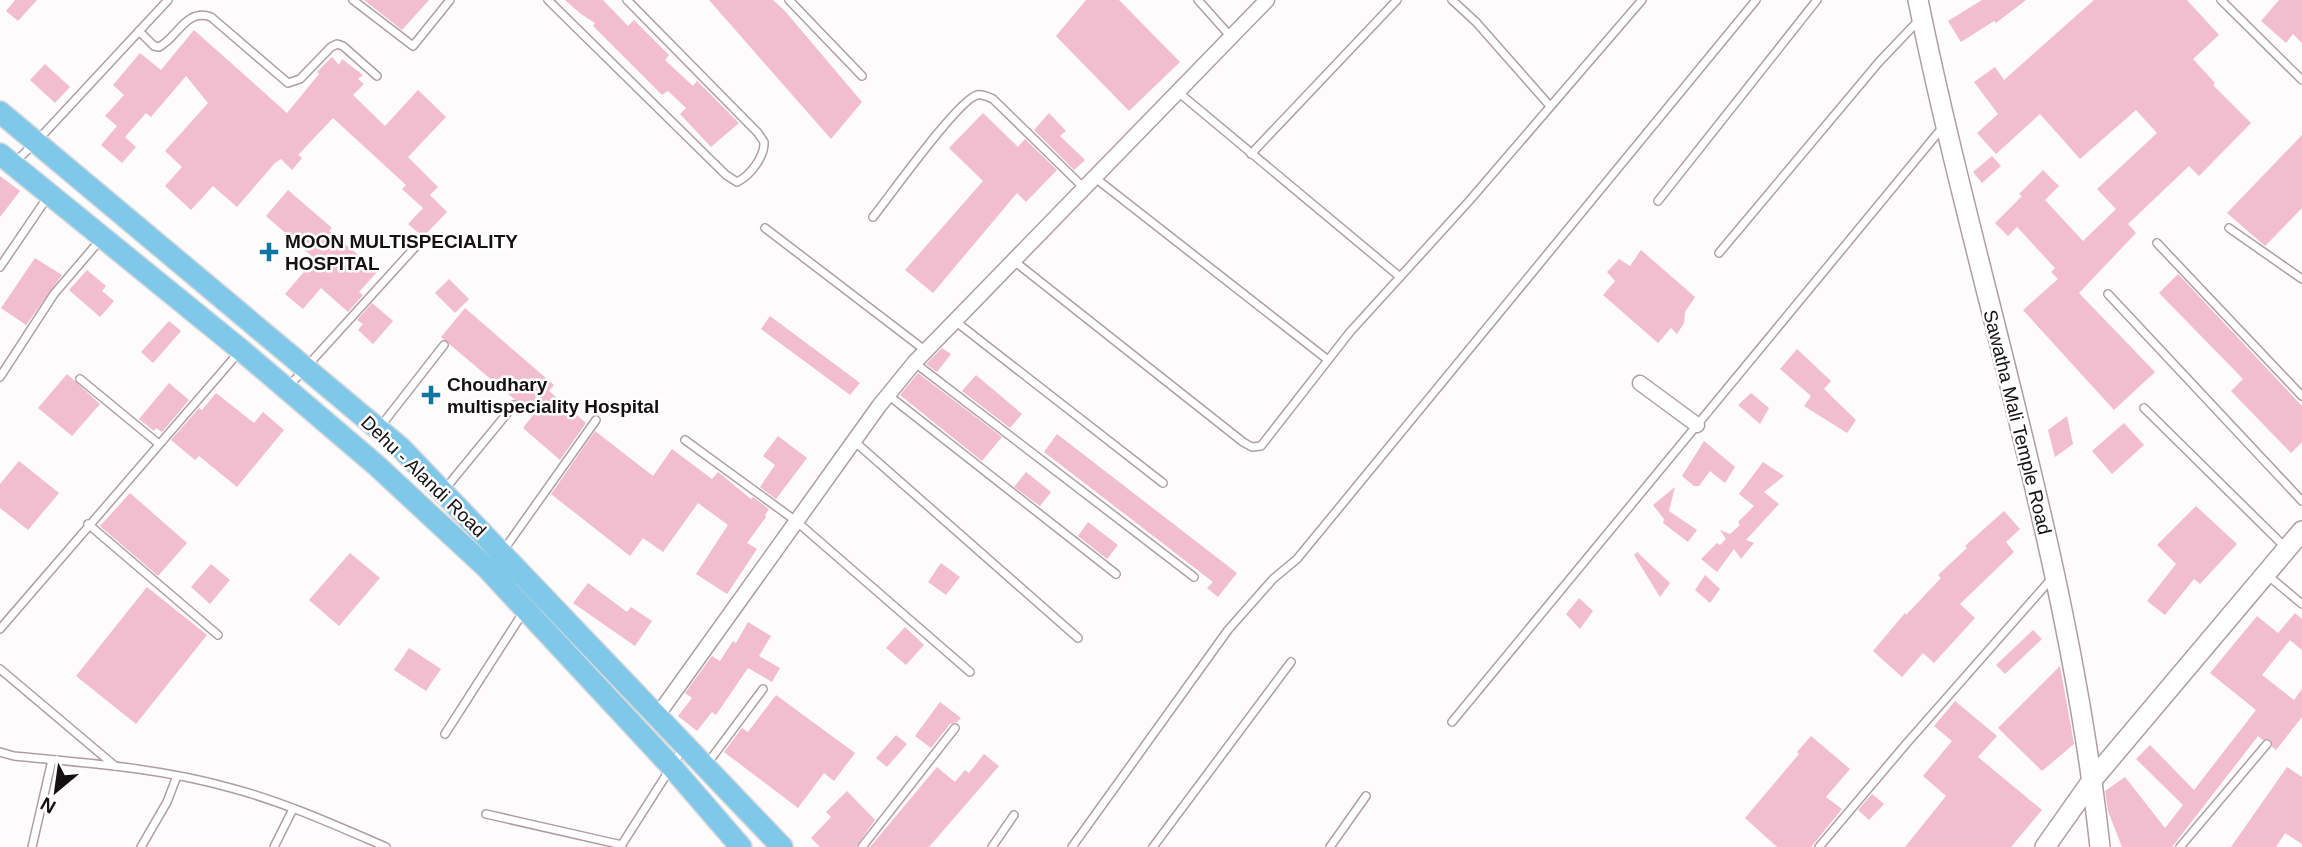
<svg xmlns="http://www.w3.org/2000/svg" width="2302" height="847" font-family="Arial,sans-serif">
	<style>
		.building { fill: #f1bdcf }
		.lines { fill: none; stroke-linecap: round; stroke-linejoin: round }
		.lane-casing { stroke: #ae9ea3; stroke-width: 10 }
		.street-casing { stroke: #ae9ea3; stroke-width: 17 }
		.secondary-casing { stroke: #ae9ea3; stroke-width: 22 }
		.primary-casing { stroke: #dad9d9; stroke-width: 24 }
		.lane { stroke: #fff; stroke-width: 7 }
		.street { stroke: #fff; stroke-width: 14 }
		.secondary { stroke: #fff; stroke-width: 19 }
		.primary { stroke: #7fc8e9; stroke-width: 21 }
		.poi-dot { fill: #0e76a1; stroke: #fff; stroke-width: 2.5 }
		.labels { text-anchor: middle; stroke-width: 5; stroke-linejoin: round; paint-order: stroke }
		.poi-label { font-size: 19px; font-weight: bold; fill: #151012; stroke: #fff; text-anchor: start }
		.street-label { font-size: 19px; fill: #151012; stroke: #fff }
	</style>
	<rect width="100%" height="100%" fill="#fefbfc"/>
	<g class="building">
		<polygon points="15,0 37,0 18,21 6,11"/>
		<polygon points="364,0 429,0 402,30"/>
		<polygon points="565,0 603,0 628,26 634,20 669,55 665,60 693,86 697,81 739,123 711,147 680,114 686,108 668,91 662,95 593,26 595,23 581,14"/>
		<polygon points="709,0 773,0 784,10 862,102 831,139"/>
		<polygon points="1086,0 1119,0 1180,62 1129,111 1056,36"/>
		<polygon points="1982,0 2026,0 1996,23 1994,21 1961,42 1948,21"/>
		<polygon points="2094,0 2187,0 2219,35 2193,59 2215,83 2213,85 2251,123 2199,176 2189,166 2128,224 2136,233 2079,293 2155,372 2114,410 2023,310 2058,279 2051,272 2055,268 2017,227 2008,236 1995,223 2022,196 2019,194 2043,170 2059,186 2045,200 2083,241 2116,209 2097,189 2157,133 2136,110 2080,159 2040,114 1996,154 1977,133 1998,114 1974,82 1995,67 2004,80"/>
		<polygon points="2279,0 2302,0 2302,43 2293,34 2286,43 2261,21"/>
		<polygon points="194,30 287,113 319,74 317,72 332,57 339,65 342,59 363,75 358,79 364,84 353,95 385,126 418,90 446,117 408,157 438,187 430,195 447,212 423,237 408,224 423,208 402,189 406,185 333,118 298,155 302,158 292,170 281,159 275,163 237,207 213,186 191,210 165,186 182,167 165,151 208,103 186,76 151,117 146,113 125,137 136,147 122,163 101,145 117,126 105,116 124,95 113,85 140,53 161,70"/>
		<polygon points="45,64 70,87 55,103 30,80"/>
		<polygon points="983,113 1018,147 1025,139 1057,170 1026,202 1017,193 933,293 905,270 983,181 949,148"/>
		<polygon points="1049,113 1066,131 1060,136 1085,160 1074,170 1034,130"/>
		<polygon points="2302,135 2302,208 2265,246 2227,213"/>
		<polygon points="1992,156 2001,166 1982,183 1973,172"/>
		<polygon points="0,176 20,191 0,217"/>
		<polygon points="288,190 332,228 329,231 378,271 359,292 363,295 348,312 321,288 303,309 285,294 315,259 266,216"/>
		<polygon points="1641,250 1695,297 1685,312 1684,323 1677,334 1671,328 1658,343 1603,295 1615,281 1607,272 1619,259 1630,266"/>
		<polygon points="35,258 62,275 26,325 1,308"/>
		<polygon points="87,270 106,286 102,291 114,301 100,317 69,290"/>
		<polygon points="2178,274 2302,406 2302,442 2291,453 2231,391 2243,379 2159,293"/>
		<polygon points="449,279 469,299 455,313 435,293"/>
		<polygon points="372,303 393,321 373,344 358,330 363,324 357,320"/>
		<polygon points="465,308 554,385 549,391 586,423 560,460 523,428 533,415 441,337"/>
		<polygon points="770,316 860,383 850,395 761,329"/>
		<polygon points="169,321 181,331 153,363 141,352"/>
		<polygon points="942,348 951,354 937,372 926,364"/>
		<polygon points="1797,349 1831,381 1824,389 1856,420 1847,433 1804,406 1811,396 1780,369"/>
		<polygon points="918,373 1002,437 982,461 900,395"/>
		<polygon points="67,374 100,404 72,436 38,408"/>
		<polygon points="976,375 1022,414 1010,428 962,391"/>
		<polygon points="169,383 189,400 162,432 156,428 154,431 139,419"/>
		<polygon points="216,393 254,423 263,412 284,430 237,487 199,456 195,460 171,440 199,408 202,410"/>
		<polygon points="1751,393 1769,408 1760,424 1738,405"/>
		<polygon points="2067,416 2073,444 2055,457 2048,430"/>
		<polygon points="2124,423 2144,445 2112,474 2092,451"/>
		<polygon points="595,431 653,476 672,449 712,479 718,472 751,499 753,497 769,509 765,515 766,517 747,543 757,549 727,594 696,574 728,525 698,503 663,552 643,538 630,556 551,494"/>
		<polygon points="1057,434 1237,573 1218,597 1207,588 1213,582 1044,452"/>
		<polygon points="778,436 807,458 776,499 760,487 775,465 763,456"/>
		<polygon points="1704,441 1735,467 1725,483 1710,471 1699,486 1694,486 1682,476"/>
		<polygon points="19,461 59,493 28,530 0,508 0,484"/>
		<polygon points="1763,462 1784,476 1764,492 1779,504 1746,540 1754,543 1741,559 1734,549 1717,572 1701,559 1717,543 1720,545 1726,539 1720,530 1730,534 1740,525 1738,522 1754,506 1739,494"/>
		<polygon points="1026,472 1051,492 1040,506 1014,487"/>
		<polygon points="1675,487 1669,511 1697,530 1688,542 1663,523 1664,519 1653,505"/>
		<polygon points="130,493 187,543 158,576 100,526"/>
		<polygon points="2196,506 2237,544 2200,584 2194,579 2165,615 2147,601 2176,564 2157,545"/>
		<polygon points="2004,511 2020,529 2006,542 2014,552 1960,604 1975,618 1934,663 1923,653 1902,677 1873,651 1905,613 1906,615 1941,578 1938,575 1967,548 1965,546"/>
		<polygon points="1088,522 1118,545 1107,559 1078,536"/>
		<polygon points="1637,552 1670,583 1660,597 1634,555"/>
		<polygon points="350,553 380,578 339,626 309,600"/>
		<polygon points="941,563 960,577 946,595 928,582"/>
		<polygon points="211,564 230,580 210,604 191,587"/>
		<polygon points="1705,575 1720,589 1710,603 1695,590"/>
		<polygon points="588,583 627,612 631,607 652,621 635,646 573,603"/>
		<polygon points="147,587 207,635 136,724 76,676"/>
		<polygon points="1579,598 1593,611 1580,629 1566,614"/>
		<polygon points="2295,613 2302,619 2302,650 2290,640 2262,675 2294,700 2302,689 2302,717 2276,750 2272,747 2270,739 2263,740 2258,736 2172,847 2122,847 2108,811 2105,791 2125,777 2165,828 2183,805 2136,759 2150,745 2194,790 2256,710 2210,673 2257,616 2278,633"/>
		<polygon points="748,622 771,636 759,656 780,668 772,682 748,668 716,715 712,712 697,731 678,716 692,698 685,693 712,656 720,661 733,641 736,643"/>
		<polygon points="905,627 924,645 906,665 886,648"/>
		<polygon points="2033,630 2042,639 2005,674 1996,665"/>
		<polygon points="409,648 441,669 426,691 394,670"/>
		<polygon points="2060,666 2074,744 2042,771 1998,728"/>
		<polygon points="776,695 855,753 834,781 824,773 798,808 724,752 742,728 748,732"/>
		<polygon points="1955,701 1997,736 1978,757 2042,810 2011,847 1905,847 1946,796 1923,776 1952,741 1934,726"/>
		<polygon points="940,702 961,718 957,722 950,724 931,748 915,736"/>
		<polygon points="896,735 907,744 887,767 876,758"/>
		<polygon points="1811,736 1850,769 1826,797 1842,809 1811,847 1777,847 1745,818 1799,754 1797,752"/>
		<polygon points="984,754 999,766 929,847 870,847 937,767 955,782 965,770 969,773"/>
		<polygon points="2287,767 2302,777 2302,844 2285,833 2276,847 2231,847"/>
		<polygon points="847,791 875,820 856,847 820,847 811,838 831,817 826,812"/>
		<polygon points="1872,794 1884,804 1869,820 1858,810"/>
	</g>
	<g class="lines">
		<defs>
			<g id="lane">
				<polyline points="353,0 413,46 450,0"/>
				<path d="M 548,0 L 726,175 L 737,182 C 750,176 765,156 764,142 L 758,133 L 627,0"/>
				<polyline points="789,0 862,76"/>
				<polyline points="1198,0 1231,37"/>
				<polyline points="1452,0 1476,22 1550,106"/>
				<polyline points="2221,0 2302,80"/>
				<path d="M 139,31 L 154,46 L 159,47 C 178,37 186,8 211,17 L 288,83 L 300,79 L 331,47 L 337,44 L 343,46 L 377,76"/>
				<polyline points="1178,92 1400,277"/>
				<polyline points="1251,154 1397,0"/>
				<polyline points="15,162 36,142 168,0"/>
				<polyline points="1094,177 1328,360"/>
				<polyline points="1658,201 1817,0"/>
				<path d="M 873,217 C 890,196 957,101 977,95 C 983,94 988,97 993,99 L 1084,188"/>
				<polyline points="765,228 926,351"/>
				<polyline points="2229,228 2302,279"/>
				<polyline points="2157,243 2302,396"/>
				<polyline points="1719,253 1879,62 1919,20"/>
				<polyline points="1014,261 1243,442 1252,447 1261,446 1350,332 1470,200 1642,0"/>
				<polyline points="0,267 49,195"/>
				<polyline points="2108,294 2302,501"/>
				<polyline points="955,321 1163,483"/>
				<polyline points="915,363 1194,577"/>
				<polyline points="0,377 54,294 101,239"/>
				<polyline points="80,379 159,444"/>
				<polyline points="289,386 418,244"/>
				<polyline points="888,395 1116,574"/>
				<polyline points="2144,408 2286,548"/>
				<polyline points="380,427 444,345"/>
				<polyline points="685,440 796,521 970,672"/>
				<polyline points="854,441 1078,638"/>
				<polyline points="445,489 514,405"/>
				<polyline points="88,524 218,635"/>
				<polyline points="503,551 596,420"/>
				<polyline points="2266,574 2302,604"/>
				<polyline points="0,629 240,351"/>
				<polyline points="0,669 115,766"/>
				<polyline points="1452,722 1942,128"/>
				<polyline points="445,734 524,611"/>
				<path d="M 0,752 L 14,756 C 87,763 161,768 231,788 C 284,802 335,825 386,847"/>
				<polyline points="707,764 763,689"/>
				<polyline points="486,814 622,845"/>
				<polyline points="621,846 684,747"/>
				<polyline points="32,847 52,760"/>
				<polyline points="141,847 167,802 177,776"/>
				<polyline points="274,847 293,809"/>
				<polyline points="862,847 955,728"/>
				<polyline points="992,847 1014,815"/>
				<polyline points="1072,847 1228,630 1273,579 1297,559 1756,0"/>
				<polyline points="1153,847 1291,662"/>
				<polyline points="1330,847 1366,796"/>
				<polyline points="1819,847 1906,744 2052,578"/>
				<polyline points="2180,847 2267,744"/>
			</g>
			<g id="street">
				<polyline points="1640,383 1697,425"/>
				<polyline points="657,716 879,406 914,363 1267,0"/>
			</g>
			<g id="secondary">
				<path d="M 1918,0 C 1976,283 2069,559 2100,847"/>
				<polyline points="2045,847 2093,779 2302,531"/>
			</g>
			<g id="primary">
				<polyline points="0,112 401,448 782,847"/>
				<polyline points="0,154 241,350 376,465 487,568 671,766 741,847"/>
			</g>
		</defs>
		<use href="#lane" class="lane-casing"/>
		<use href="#street" class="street-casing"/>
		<use href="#secondary" class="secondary-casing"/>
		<use href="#primary" class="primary-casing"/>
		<use href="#lane" class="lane"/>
		<use href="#street" class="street"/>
		<use href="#secondary" class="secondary"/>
		<use href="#primary" class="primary"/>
	</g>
	<g class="poi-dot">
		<path d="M265.5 241.5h7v7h7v7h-7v7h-7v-7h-7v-7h7z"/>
		<path d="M427.5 384.5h7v7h7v7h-7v7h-7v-7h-7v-7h7z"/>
	</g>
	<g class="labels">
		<g class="poi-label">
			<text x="285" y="248">MOON MULTISPECIALITY<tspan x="285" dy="22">HOSPITAL</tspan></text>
			<text x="447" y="391">Choudhary<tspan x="447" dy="22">multispeciality Hospital</tspan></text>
		</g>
		<g class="street-label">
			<text transform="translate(2018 422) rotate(76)" y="7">Sawatha Mali Temple Road</text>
			<text transform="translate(424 476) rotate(44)" y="7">Dehu - Alandi Road</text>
		</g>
	</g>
	<g transform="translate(56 791) rotate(209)" stroke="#ffffff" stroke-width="5" paint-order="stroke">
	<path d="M0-5L12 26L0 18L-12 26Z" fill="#151012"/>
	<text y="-10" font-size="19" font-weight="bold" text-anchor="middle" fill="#151012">N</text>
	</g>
</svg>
